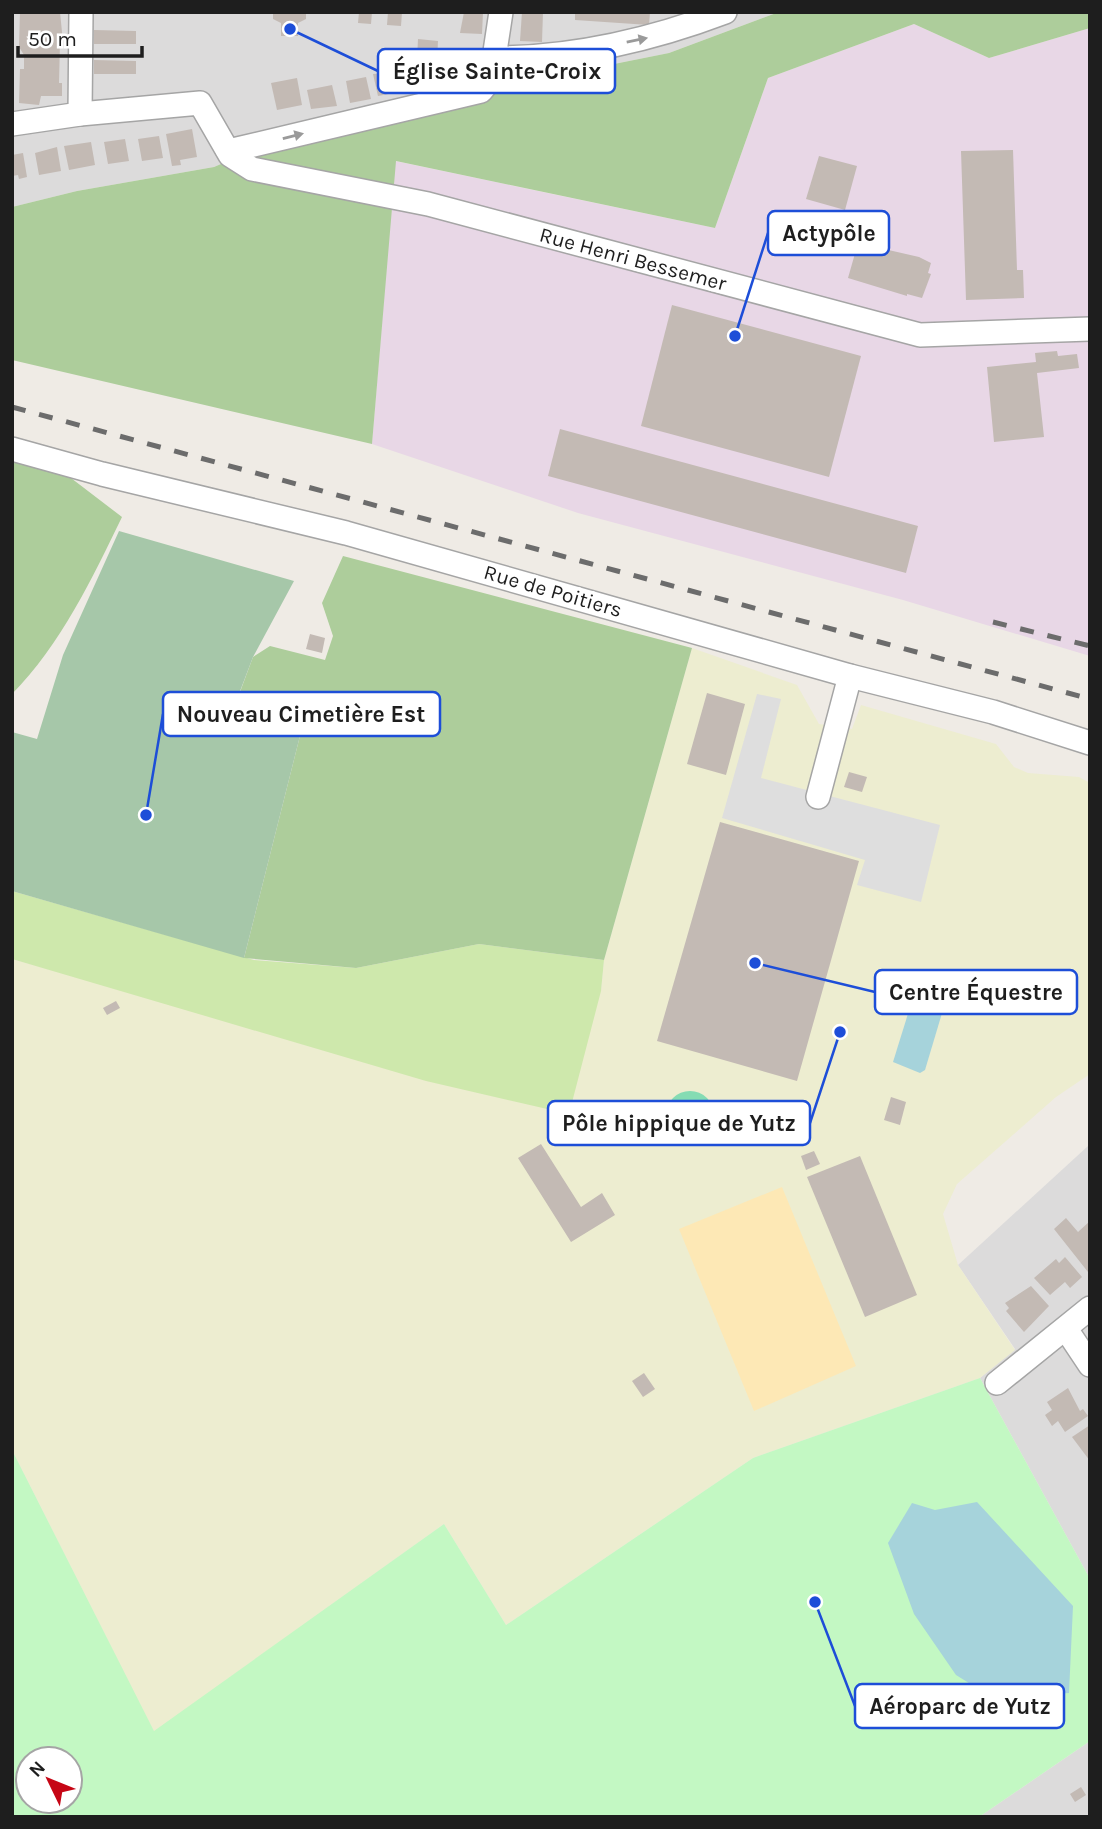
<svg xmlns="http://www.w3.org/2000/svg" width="1102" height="1829" font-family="Karla,sans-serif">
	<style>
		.residential { fill: #dcdbdb }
		.industrial { fill: #e8d7e6 }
		.farmland { fill: #ededd0 }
		.grass { fill: #cee8ac }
		.forest { fill: #adcd9b }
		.sand { fill: #fde8b5 }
		.cemetery { fill: #a6c7a9 }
		.park { fill: #c3f8c3; fill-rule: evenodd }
		.pitch { fill: #85dcb3 }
		.parking { fill: #dedede }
		.water { fill: #a6d3db }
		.building { fill: #c3bab4 }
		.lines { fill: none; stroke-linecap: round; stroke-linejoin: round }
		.minor-casing { stroke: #a5a5a5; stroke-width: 26 }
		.minor { stroke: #fff; stroke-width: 23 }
		.rail { stroke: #6c6c6c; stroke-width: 5; stroke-dasharray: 14 14; stroke-linecap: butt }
		.oneway { fill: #9a9a9a }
		.labels { text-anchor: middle; stroke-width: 7; stroke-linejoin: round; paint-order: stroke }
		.street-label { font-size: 21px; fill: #1e1e1e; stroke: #fff }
		.leader { fill: none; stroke: #1d4ed8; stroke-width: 2.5 }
		.callout-dot { fill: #1d4ed8; stroke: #fff; stroke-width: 2.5 }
		.callout { fill: #fff; stroke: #1d4ed8; stroke-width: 2.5 }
		.callout-label { font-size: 23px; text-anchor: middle; font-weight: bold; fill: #1e1e1e }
	</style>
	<rect width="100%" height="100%" fill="#efebe5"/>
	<g class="residential">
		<polygon points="12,12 779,12 669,53 424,102 244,154 214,167 77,191 12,207"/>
		<polygon points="1088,1146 1090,1148 1090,1579 980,1378 1015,1349 958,1265"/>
		<polygon points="1090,1741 1090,1817 979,1817 1074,1752"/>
	</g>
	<polygon class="industrial" points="914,24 989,58 1090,28 1090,656 903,600 578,513 372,444 395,161 715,228 768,78"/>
	<polygon class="farmland" points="692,648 797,685 819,724 852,729 861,705 996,744 1014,767 1028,773 1079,777 1090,783 1090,1074 1056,1097 957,1184 943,1214 958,1265 1015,1350 980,1378 753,1458 506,1625 444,1524 154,1732 12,1450 12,959 123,990 601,991 604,960"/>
	<polygon class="grass" points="12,891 254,960 356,968 479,944 604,960 601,991 569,1114 426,1081 12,959"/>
	<g class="forest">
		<polygon points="779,12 1090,12 1090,28 989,58 914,24 768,78 715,228 396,161 372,444 12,360 12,207 77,191 214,167 244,154 424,102 669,53"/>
		<path d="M 12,451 L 50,462 L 122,517 C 93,577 60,646 12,694 Z"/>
		<polygon points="343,556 692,648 604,960 479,944 356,968 244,958 305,716 234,708 253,657 270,646 325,660 333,636 322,603"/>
	</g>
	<polygon class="sand" points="782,1187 856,1366 754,1411 679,1229"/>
	<polygon class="cemetery" points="119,531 294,581 253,657 234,707 305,716 244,958 12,891 12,732 37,739 63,655"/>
	<path class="park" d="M 980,1378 L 1090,1579 L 1090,1741 L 979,1817 L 12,1817 L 12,1450 L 154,1731 L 444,1524 L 506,1625 L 753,1458 ZM 28,1759 L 70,1759 L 70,1801 L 28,1801 Z"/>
	<circle class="pitch" cx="690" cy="1115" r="24"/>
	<polygon class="parking" points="757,694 781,699 761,778 940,825 921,902 857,885 865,860 722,818"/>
	<g class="water">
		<polygon points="920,975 950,979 951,983 925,1070 920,1073 893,1062"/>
		<polygon points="977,1502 1073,1606 1069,1693 993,1698 956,1675 914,1614 888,1543 912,1503 935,1510"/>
	</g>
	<g class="building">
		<polygon points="20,12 60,12 63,42 60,42 59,83 62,83 62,96 41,96 39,105 19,103 20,69 24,69 24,55 19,47"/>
		<polygon points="273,12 306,12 306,19 298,23 298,36 281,36 281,23 273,19"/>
		<polygon points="359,12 372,12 371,24 358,23"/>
		<polygon points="388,12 402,12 401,26 387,25"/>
		<polygon points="464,12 483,12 482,34 460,33"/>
		<polygon points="522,12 543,12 542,42 520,41"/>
		<polygon points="575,12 650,12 649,25 575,20"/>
		<polygon points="94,30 136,31 136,44 94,44"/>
		<polygon points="418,39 438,41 437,60 417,60"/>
		<polygon points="94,60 136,61 136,74 94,74"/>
		<polygon points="401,72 404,91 378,96 373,74"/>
		<polygon points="366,77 371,99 350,103 346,81"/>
		<polygon points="297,78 302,105 277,110 271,83"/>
		<polygon points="332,85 337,106 311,109 307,90"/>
		<polygon points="192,129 197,157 180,160 181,165 172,166 166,134"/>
		<polygon points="159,136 163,158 142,161 138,139"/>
		<polygon points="125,139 129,161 108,164 104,142"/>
		<polygon points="91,142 95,165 69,170 64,146"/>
		<polygon points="57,147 61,171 39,175 35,153"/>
		<polygon points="1013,150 1017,270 1023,270 1024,298 966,300 961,151"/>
		<polygon points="23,153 27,177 19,179 18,175 12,176 12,155"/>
		<polygon points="819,156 857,166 845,210 806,199"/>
		<polygon points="858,243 919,257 931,263 928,273 931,274 922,298 907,294 907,296 848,278"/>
		<polygon points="672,305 861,356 829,477 641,426"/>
		<polygon points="1057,351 1058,356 1077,354 1079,368 1037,373 1044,437 994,442 987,367 1036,362 1035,353"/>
		<polygon points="560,429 918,526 906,573 548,476"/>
		<polygon points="310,634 325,638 322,653 306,649"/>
		<polygon points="707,693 745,704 726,775 687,764"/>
		<polygon points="849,772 867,777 862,792 844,787"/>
		<polygon points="720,822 859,861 797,1081 657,1041"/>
		<polygon points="116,1001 120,1008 107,1015 103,1008"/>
		<polygon points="891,1097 906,1102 900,1125 884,1120"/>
		<polygon points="541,1144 581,1207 602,1193 615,1215 571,1242 518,1158"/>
		<polygon points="814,1151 820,1164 806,1170 801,1156"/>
		<polygon points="860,1156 917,1295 865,1317 807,1177"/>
		<polygon points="1066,1218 1078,1232 1090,1221 1088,1272 1054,1229"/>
		<polygon points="1065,1257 1082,1277 1070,1288 1065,1282 1050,1295 1034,1278 1056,1259 1059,1263"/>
		<polygon points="1031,1286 1049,1306 1024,1332 1006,1311 1009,1308 1005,1303"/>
		<polygon points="644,1373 655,1389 643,1397 632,1381"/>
		<polygon points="1068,1388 1080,1411 1083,1409 1088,1416 1065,1432 1058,1421 1052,1426 1045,1415 1052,1410 1047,1402"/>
		<polygon points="1090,1425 1090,1461 1072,1437"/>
		<polygon points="1081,1787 1086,1795 1075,1802 1070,1794"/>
	</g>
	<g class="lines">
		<defs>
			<g id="minor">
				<polyline points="494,58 501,12"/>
				<polyline points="80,114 81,12"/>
				<polyline points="12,124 80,114 200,103 230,155 252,169 428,204 920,335 1090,329"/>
				<path d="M 227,149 L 233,150 L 481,91 L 490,80 L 494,58 C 574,58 651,40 725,12"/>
				<polyline points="12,449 102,474 346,533 850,676 993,712 1090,743"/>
				<polyline points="818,797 850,676"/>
				<polyline points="1066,1329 1090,1365"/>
				<polyline points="997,1383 1090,1308"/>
			</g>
		</defs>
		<use href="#minor" class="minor-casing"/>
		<use href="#minor" class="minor"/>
		<g class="rail">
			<polyline points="12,407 1090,699"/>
			<polyline points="993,622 1090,646"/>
		</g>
	</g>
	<defs><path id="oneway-solid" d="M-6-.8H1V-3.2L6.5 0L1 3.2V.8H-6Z" transform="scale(1.75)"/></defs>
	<g class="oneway">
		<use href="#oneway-solid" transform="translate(637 40) rotate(-11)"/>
		<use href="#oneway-solid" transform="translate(293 136) rotate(-14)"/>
	</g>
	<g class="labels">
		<g class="street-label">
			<text transform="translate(633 259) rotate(15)" y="7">Rue Henri Bessemer</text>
			<text transform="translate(553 591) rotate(16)" y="7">Rue de Poitiers</text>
		</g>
	</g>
	<path class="leader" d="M290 29L378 71M735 336L768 233M146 815L163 714M755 963L875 992M840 1032L810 1123M815 1602L855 1706"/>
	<g class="callout-dot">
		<circle cx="290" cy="29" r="7"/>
		<circle cx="735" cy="336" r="7"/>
		<circle cx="146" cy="815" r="7"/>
		<circle cx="755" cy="963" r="7"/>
		<circle cx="840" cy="1032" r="7"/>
		<circle cx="815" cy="1602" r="7"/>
	</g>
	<g class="callout">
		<rect x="378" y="49" width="237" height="44" rx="7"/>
		<rect x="768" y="211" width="121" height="44" rx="7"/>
		<rect x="163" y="692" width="277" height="44" rx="7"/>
		<rect x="875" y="970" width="202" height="44" rx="7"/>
		<rect x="548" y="1101" width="262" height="44" rx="7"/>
		<rect x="855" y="1684" width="209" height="44" rx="7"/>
	</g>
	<g class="callout-label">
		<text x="497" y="79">Église Sainte-Croix</text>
		<text x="829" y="241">Actypôle</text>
		<text x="301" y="722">Nouveau Cimetière Est</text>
		<text x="976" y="1000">Centre Équestre</text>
		<text x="679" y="1131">Pôle hippique de Yutz</text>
		<text x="960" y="1714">Aéroparc de Yutz</text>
	</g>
	<rect width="1102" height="1829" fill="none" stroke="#1e1e1e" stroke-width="28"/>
	<g transform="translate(49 1780) rotate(313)"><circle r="33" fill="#ffffff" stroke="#a5a5a5" stroke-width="2"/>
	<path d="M0-5L12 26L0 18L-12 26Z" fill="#c60615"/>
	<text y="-10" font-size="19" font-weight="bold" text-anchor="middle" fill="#1e1e1e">N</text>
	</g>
	<path d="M18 46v10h124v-10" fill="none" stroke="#1e1e1e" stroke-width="3.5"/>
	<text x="28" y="46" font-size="21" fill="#1e1e1e" stroke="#ffffff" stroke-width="5" paint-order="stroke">50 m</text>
</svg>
